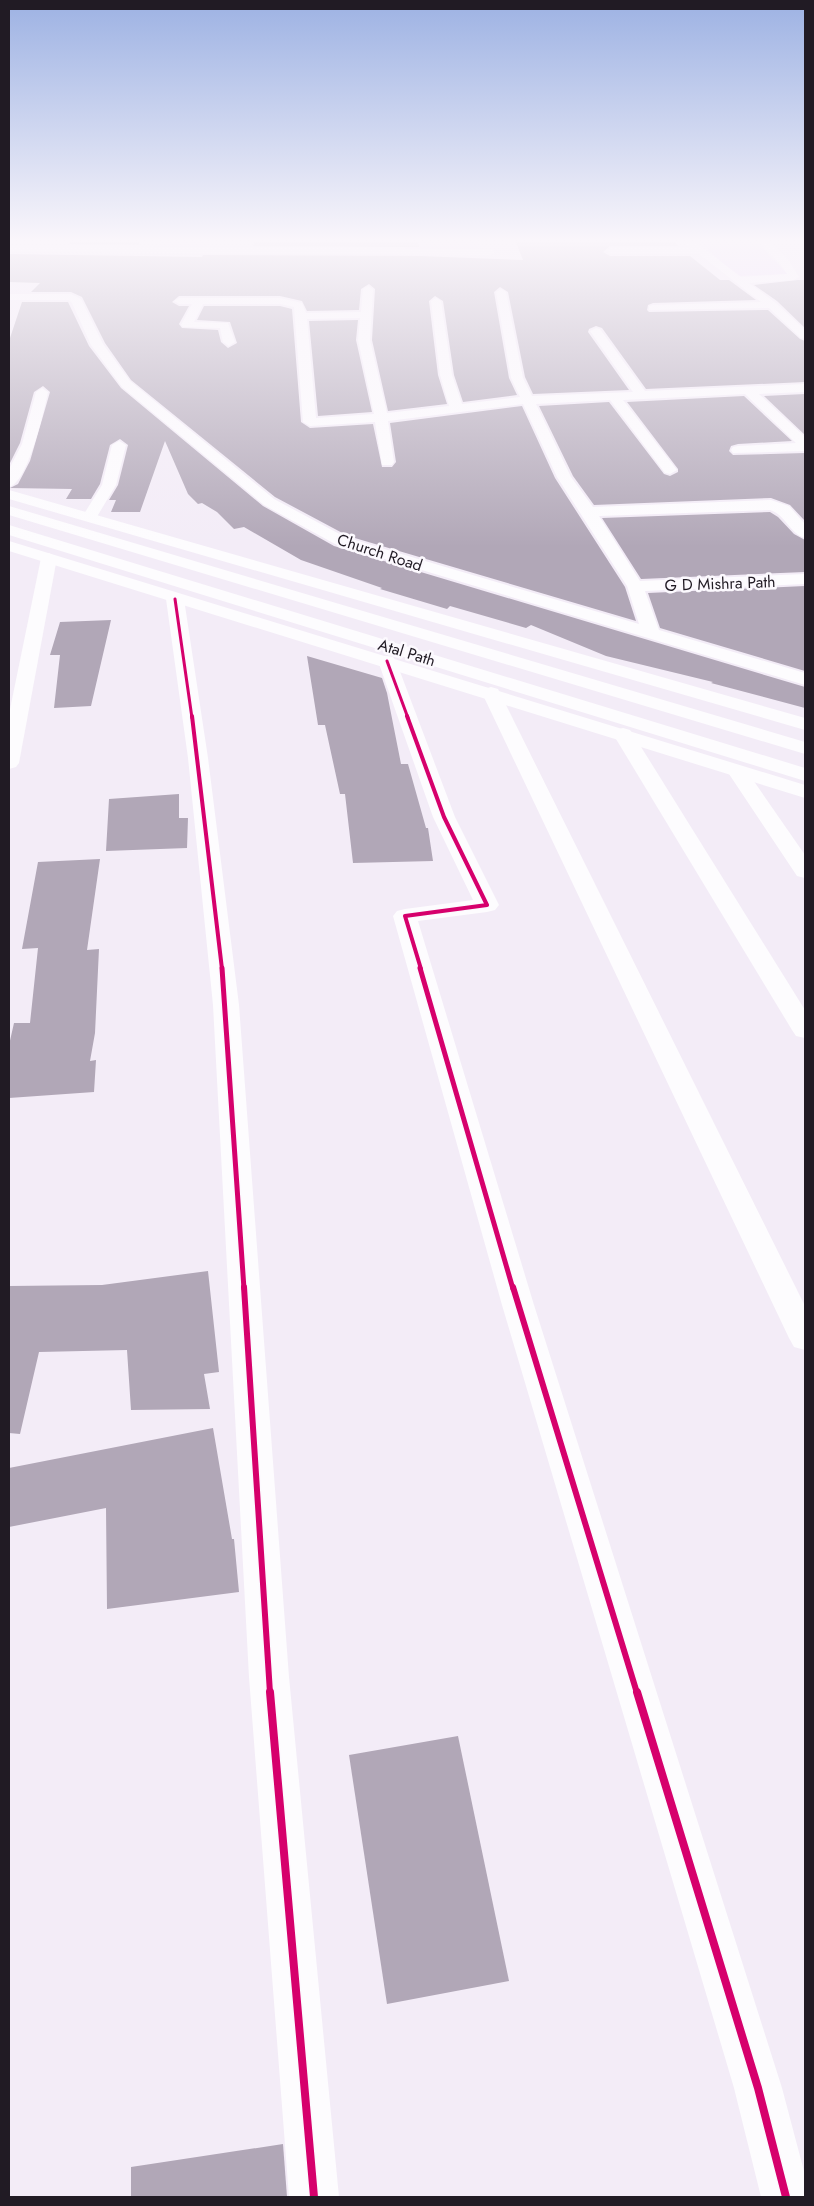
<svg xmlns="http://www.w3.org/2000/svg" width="814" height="2206" font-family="Jost,sans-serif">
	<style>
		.green { fill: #eddaf8 }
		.building { fill: #b1a7b7 }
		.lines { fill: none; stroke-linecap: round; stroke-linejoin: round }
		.street { fill: #fdfcfe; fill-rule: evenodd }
		.secondary { fill: #fdfcfe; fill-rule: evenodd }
		.primary { fill: #fdfcfe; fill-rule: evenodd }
		.cycleway-far4-casing { stroke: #fcf9fe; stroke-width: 5 }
		.cycleway-far3-casing { stroke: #fcf9fe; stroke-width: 6 }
		.cycleway-far2-casing { stroke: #fcf9fe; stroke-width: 8 }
		.cycleway-far1-casing { stroke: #fcf9fe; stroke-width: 9 }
		.cycleway-casing { stroke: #fcf9fe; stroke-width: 11 }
		.cycleway-far4 { stroke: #d6006c; stroke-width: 3 }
		.cycleway-far3 { stroke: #d6006c; stroke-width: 4 }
		.cycleway-far2 { stroke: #d6006c; stroke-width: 5 }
		.cycleway-far1 { stroke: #d6006c; stroke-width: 6 }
		.cycleway { stroke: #d6006c; stroke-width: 8 }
		.labels { text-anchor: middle; stroke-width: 5; stroke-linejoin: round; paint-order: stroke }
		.far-street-label { font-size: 16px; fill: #211b24; stroke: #fcf9fe }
	</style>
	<rect width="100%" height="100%" fill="#f3ecf7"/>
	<g class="green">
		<polygon points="164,238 211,238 205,250 157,249"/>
		<polygon points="406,238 474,238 481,250 404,250"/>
		<polygon points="696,238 752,238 788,274 736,276"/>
	</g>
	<g class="building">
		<polygon points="74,238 139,238 137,241 141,241 138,245 69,244"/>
		<polygon points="256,238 386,238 386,240 418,240 419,247 253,246"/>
		<polygon points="585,238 669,238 679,246 610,246 603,252 610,256 690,256 720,280 729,280 756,300 653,303 648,305 647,310 649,312 768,310 800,339 805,341 805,382 646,389 602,328 596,326 589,329 588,332 629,390 533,394 525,377 508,292 500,287 494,292 509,378 517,395 463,402 454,375 443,301 435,296 429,301 438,375 447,404 388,411 372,340 375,289 369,284 361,289 359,310 307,311 302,301 280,296 179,296 172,302 179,306 189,306 179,324 182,328 218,330 221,342 228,348 237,343 230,322 197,320 204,306 280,306 292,309 301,422 310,428 373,424 382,467 392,467 396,462 390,423 522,406 555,478 625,587 636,621 348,536 275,497 131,380 105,343 82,297 71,292 31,292 40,283 9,282 9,254 202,257 203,255 420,256 523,260 515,240"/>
		<polygon points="798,280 805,280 805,328 777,301 754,285"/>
		<polygon points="22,302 68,302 89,346 121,388 263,506 334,546 805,687 805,708 711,683 713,682 606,656 531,625 526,628 450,606 447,609 380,589 382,588 301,560 244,527 234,529 217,512 202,503 198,504 188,494 165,441 140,512 111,512 116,500 109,500 118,485 128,445 120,439 110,445 100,484 91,499 66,499 72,489 10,488 18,484 30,461 50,392 43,386 34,392 20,443 9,465 9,341"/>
		<polygon points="358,320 356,340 372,412 318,416 309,321"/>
		<polygon points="805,394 805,435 764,396"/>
		<polygon points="744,396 792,441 738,444 731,446 729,451 733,455 805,453 805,521 790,505 771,498 594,505 573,476 539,406 609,402 664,474 670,476 678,472 678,469 627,402"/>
		<polygon points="770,512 778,517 794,534 805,540 805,572 641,579 602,518"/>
		<polygon points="805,586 805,671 660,628 648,593"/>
		<polygon points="111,620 91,706 54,708 60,655 50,655 60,622"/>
		<polygon points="307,656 382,678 387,693 401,764 408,764 426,828 428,828 433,861 353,863 345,794 340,794 325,725 318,725"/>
		<polygon points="179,794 179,818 188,818 187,848 106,851 109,799"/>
		<polygon points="100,859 87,950 99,949 95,1033 90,1061 96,1060 94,1092 9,1098 9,1045 14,1023 30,1023 38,948 22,949 38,862"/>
		<polygon points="208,1271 219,1372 204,1374 210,1409 131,1410 127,1350 39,1352 20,1434 9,1433 9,1286 102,1285"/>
		<polygon points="213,1428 232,1539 234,1539 239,1592 107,1609 106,1508 9,1527 9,1468"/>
		<polygon points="458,1736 509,1981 387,2004 349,1755"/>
		<polygon points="283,2144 287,2197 131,2197 131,2167"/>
	</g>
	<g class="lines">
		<g class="street">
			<polygon points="679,238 690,238 741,277 787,274 781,265 755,238 766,238 789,261 799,277 794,280 749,283 776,303 805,330 805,339 801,338 769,308 649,310 649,306 653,305 761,302 699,254 610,254 605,251 610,248 691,248"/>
			<polygon points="9,246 490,249 495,252 490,255 9,252"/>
			<path d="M 368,286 L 373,289 L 370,340 L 387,413 L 449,406 L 440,375 L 431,301 L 436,298 L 441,301 L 452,375 L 462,404 L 520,397 L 511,378 L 496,292 L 501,289 L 506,292 L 523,378 L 532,396 L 633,392 L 590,331 L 596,328 L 600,329 L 645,391 L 805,384 L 805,392 L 759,394 L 805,437 L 805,451 L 733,453 L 731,450 L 733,447 L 738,446 L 796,443 L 745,394 L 623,400 L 677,470 L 670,474 L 665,473 L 610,400 L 536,404 L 571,477 L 593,507 L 771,500 L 789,506 L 805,524 L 805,538 C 790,534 785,514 770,510 L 599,516 L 640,581 L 805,574 L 805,584 L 645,591 L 659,630 L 805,673 L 805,685 L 335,544 L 264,505 L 122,387 L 91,345 L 72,303 L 69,300 L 9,300 L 9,294 L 71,294 L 81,299 L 103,344 L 130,381 L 274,499 L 347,538 L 639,624 L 627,586 L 557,477 L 523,404 L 388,421 L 394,462 L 392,465 L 382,465 L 375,422 L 310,426 L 303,422 L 294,307 L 280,304 L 203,304 L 194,322 L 228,323 L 235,342 L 229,346 L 223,342 L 220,328 L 183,327 L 181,325 L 192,304 L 179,304 L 174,301 L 179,298 L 280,298 L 302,303 L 306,313 L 361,312 L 363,289 ZM 360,318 L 358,340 L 374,414 L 316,418 L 307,319 Z"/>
			<path d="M 42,388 L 48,392 C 44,411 28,483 9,487 L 9,469 L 22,444 L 36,392 Z"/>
			<polygon points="119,441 126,445 116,485 95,520 85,520 82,517 102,485 112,445"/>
			<polygon points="49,553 57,558 19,763 16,767 9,769 9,714 41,558"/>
			<polygon points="175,594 181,595 184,599 208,758 239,1005 289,1677 339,2197 289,2197 249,1677 213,1005 188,758 166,599 169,595"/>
			<polygon points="387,656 393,657 396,661 455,817 499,905 495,910 487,912 418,921 534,1305 782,2088 805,2175 805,2197 761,2197 734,2088 502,1305 393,916 397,911 405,909 473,900 433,817 378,661 381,657"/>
			<polygon points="491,687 498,689 500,693 805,1306 805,1350 794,1347 789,1338 482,693 484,689"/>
			<polygon points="623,728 630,730 633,734 805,1010 805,1038 796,1036 792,1030 613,734 616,730"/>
			<polygon points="737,765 744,767 805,855 805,878 797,876 727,771 730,767"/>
		</g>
		<g class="secondary">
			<polygon points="9,490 805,718 805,730 9,499"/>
			<polygon points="9,541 805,785 805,798 9,551"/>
		</g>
		<g class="primary">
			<polygon points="9,506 805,742 805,754 9,515"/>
			<polygon points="9,525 805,768 805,781 9,535"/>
		</g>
		<defs>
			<g id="cycleway-far4">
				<polyline points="175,599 192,718"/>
				<polyline points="387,661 408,718"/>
			</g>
			<g id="cycleway-far3">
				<polyline points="192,716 222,969"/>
				<polyline points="407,716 444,817 487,905 405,916 421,969"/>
			</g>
			<g id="cycleway-far2">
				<polyline points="222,968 244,1289"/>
				<polyline points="420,968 513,1289"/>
			</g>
			<g id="cycleway-far1">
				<polyline points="244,1287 270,1693"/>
				<polyline points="513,1287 637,1693"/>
			</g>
			<g id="cycleway">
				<polyline points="270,1692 314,2197"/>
				<polyline points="637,1692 758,2088 786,2197"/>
			</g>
		</defs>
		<use href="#cycleway-far4" class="cycleway-far4-casing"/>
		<use href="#cycleway-far3" class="cycleway-far3-casing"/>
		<use href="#cycleway-far2" class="cycleway-far2-casing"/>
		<use href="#cycleway-far1" class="cycleway-far1-casing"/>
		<use href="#cycleway" class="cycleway-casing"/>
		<use href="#cycleway-far4" class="cycleway-far4"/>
		<use href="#cycleway-far3" class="cycleway-far3"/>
		<use href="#cycleway-far2" class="cycleway-far2"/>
		<use href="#cycleway-far1" class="cycleway-far1"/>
		<use href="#cycleway" class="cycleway"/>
	</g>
	<linearGradient id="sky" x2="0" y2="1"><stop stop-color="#9db2e3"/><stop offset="0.44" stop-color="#faf6fb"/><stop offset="1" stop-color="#faf6fb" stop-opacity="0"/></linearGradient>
	<rect width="814" height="547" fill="url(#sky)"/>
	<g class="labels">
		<g class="far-street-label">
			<text transform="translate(380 552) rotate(18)" y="6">Church Road</text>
			<text transform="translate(720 583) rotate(-2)" y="6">G D Mishra Path</text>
			<text transform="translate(407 652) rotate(17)" y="6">Atal Path</text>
		</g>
	</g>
	<rect width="814" height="2206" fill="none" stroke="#211b24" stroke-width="20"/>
</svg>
